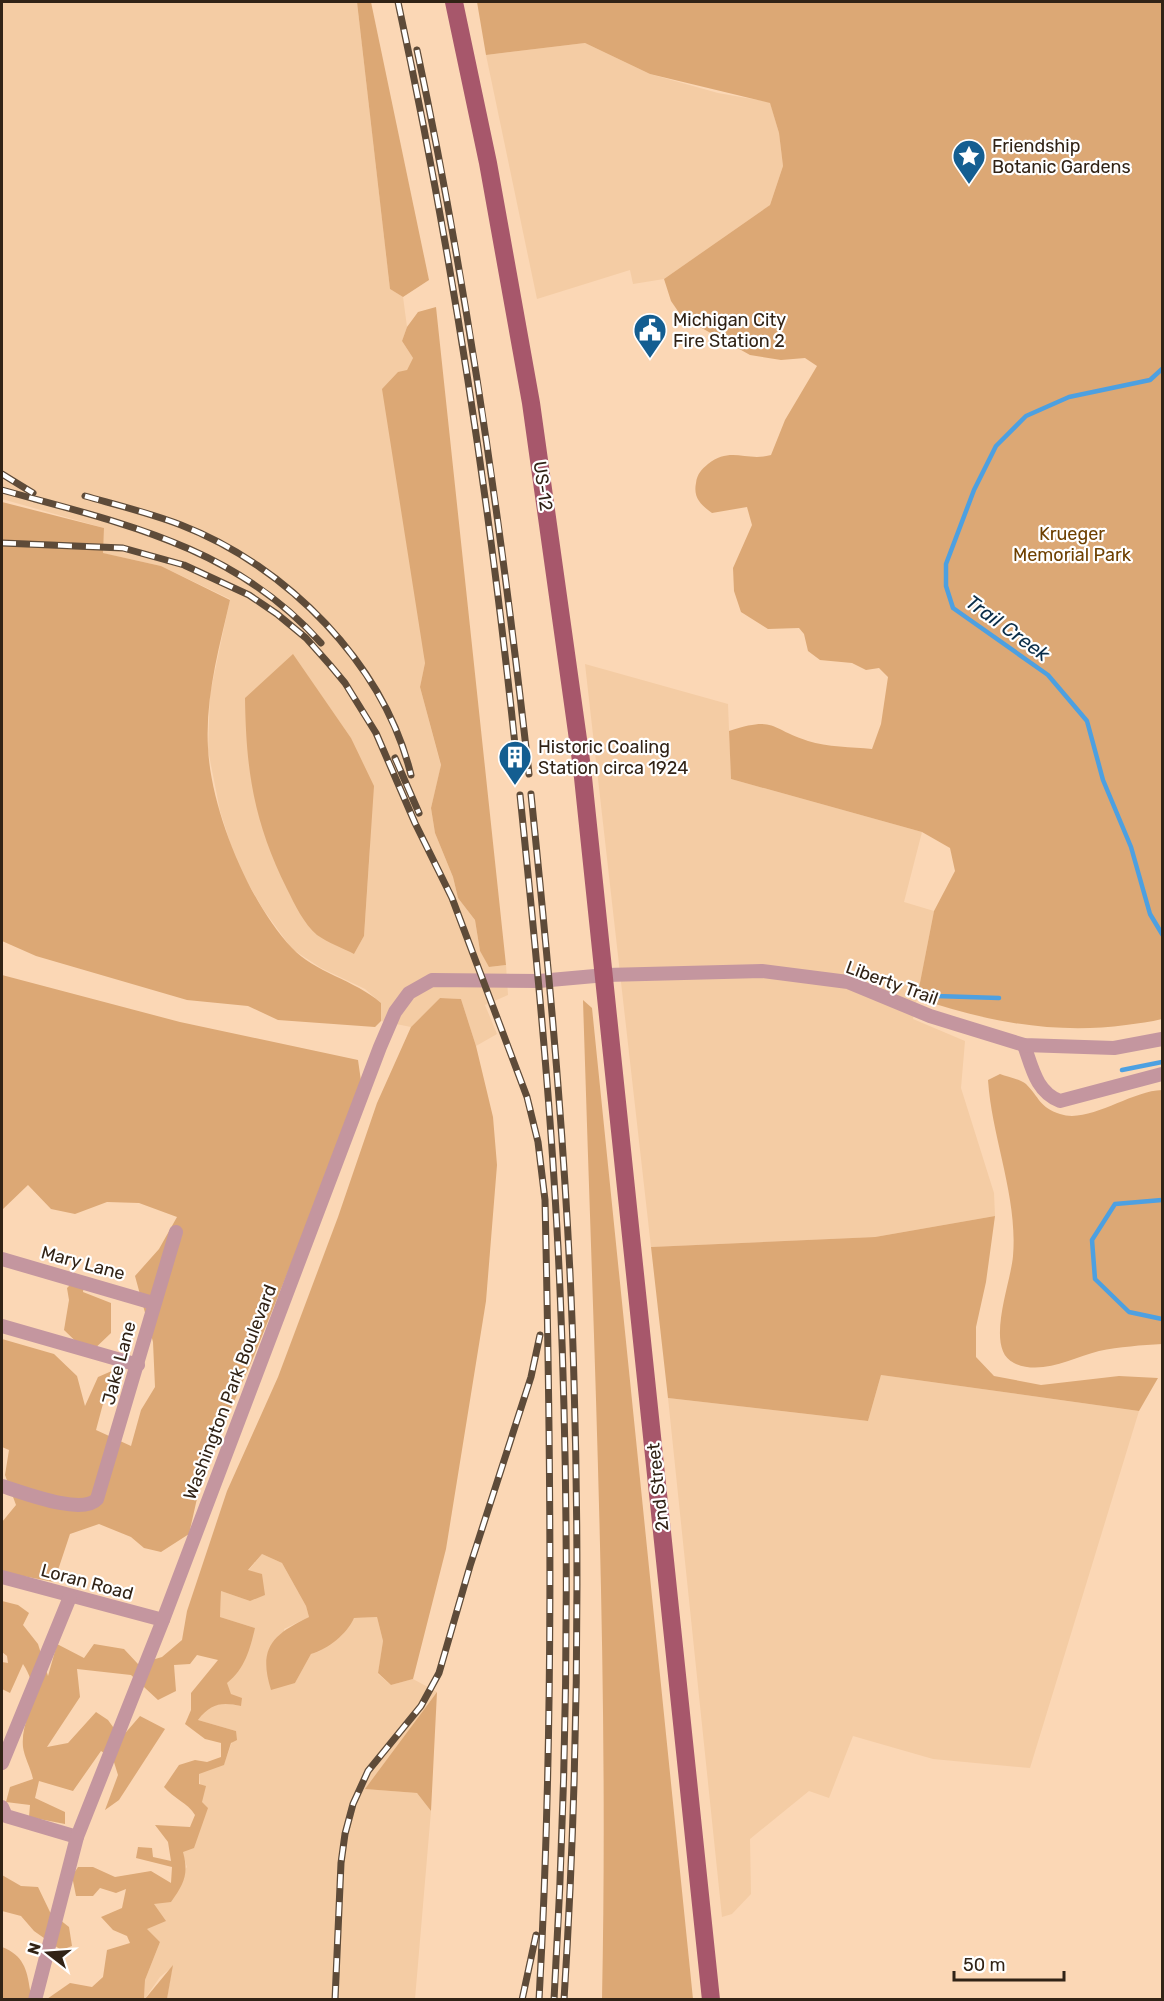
<svg xmlns="http://www.w3.org/2000/svg" width="1164" height="2001" font-family="Rubik,sans-serif">
	<style>
		.built { fill: #f4cca4; fill-rule: evenodd }
		.green { fill: #dca875 }
		.lines { fill: none; stroke-linecap: round; stroke-linejoin: round }
		.stream { stroke: #4da0e1; stroke-width: 4.5 }
		.minor { stroke: #c4969f; stroke-width: 14 }
		.major { stroke: #a7576b; stroke-width: 18 }
		.rail-casing { stroke: #5e4b39; stroke-width: 7 }
		.rail { stroke: #fff; stroke-width: 4.5; stroke-dasharray: 14; stroke-linecap: butt }
		.labels { text-anchor: middle; stroke-width: 4.5; stroke-linejoin: round; paint-order: stroke }
		.poi-label { font-size: 18px; fill: #312316; stroke: #fff; text-anchor: start }
		.street-label { font-size: 18px; fill: #312316; stroke: #fff }
		.park-label { font-size: 18px; fill: #6e4000; stroke: #fff }
		.water-label { font-size: 20px; font-style: italic; fill: #0a2d48; stroke: #fff }
	</style>
	<rect width="100%" height="100%" fill="#fbd7b5"/>
	<g class="built">
		<path d="M 2,2 L 357,2 L 390,289 L 403,297 L 407,327 L 402,341 L 413,358 L 407,370 L 425,663 L 420,687 L 441,766 L 431,808 L 435,833 L 453,877 L 458,898 L 475,920 L 480,951 L 490,967 L 506,965 L 508,995 L 485,1005 L 497,1034 L 476,1046 L 461,999 L 440,998 L 411,1027 L 381,1021 L 381,1003 L 365,989 L 321,968 L 292,949 L 263,909 L 237,864 L 220,811 L 208,750 L 210,694 L 230,599 L 161,566 L 102,553 L 104,528 L 2,499 ZM 293,655 L 351,738 L 370,847 L 364,936 L 354,954 Z"/>
		<polygon points="585,43 650,74 718,93 770,102 779,133 783,166 770,205 664,279 633,284 630,270 537,299 486,55"/>
		<polygon points="585,664 728,704 731,779 922,832 904,902 934,911 913,1019 965,1041 961,1088 994,1193 995,1216 875,1237 651,1247"/>
		<polygon points="881,1375 1139,1411 1030,1768 933,1759 853,1736 829,1798 809,1791 750,1839 751,1894 732,1914 722,1917 668,1398 868,1421"/>
		<polygon points="262,1554 282,1563 306,1606 309,1617 284,1629 295,1683 311,1654 320,1651 354,1618 377,1617 383,1641 378,1674 391,1685 413,1679 437,1692 366,1789 417,1793 431,1811 415,1999 167,1999 172,1967 160,1977 144,2000 145,1980 160,1942 146,1929 154,1904 187,1867 182,1852 202,1803 199,1773 224,1764 236,1731 198,1720 207,1708 223,1703 241,1706 231,1694 226,1683 255,1628 220,1617 221,1591 250,1601 248,1571"/>
	</g>
	<g class="green">
		<polygon points="357,2 371,2 429,280 403,297 390,289"/>
		<path d="M 477,2 L 1162,2 L 1162,1019 C 1151,1022 1138,1023 1126,1025 C 1054,1035 984,1021 917,998 L 934,911 L 955,871 L 950,848 L 922,832 L 731,779 L 729,731 C 776,716 768,728 808,741 C 827,747 852,747 872,749 L 881,724 L 888,677 L 879,668 L 866,670 L 852,663 L 820,660 L 808,651 L 804,634 L 799,628 L 768,629 L 741,612 L 734,591 L 733,568 L 752,525 L 747,507 L 712,513 C 701,505 693,498 696,483 C 697,474 702,469 708,464 C 731,446 746,462 771,455 L 785,420 L 817,366 L 805,358 L 781,360 L 750,355 L 682,317 L 671,301 L 664,279 L 770,205 L 783,166 L 779,133 L 770,103 L 650,74 L 585,43 L 486,55 Z"/>
		<polygon points="436,307 506,965 489,967 480,951 475,920 458,898 453,877 435,833 431,808 441,765 420,687 425,663 382,389 398,372 407,370 413,358 402,341 407,327 418,312"/>
		<path d="M 2,502 L 104,528 L 103,553 L 161,566 L 230,600 C 219,648 205,698 208,748 C 211,810 249,903 292,948 C 314,972 355,980 381,1003 L 381,1021 L 375,1027 L 278,1020 L 248,1006 L 187,1000 L 36,956 L 2,941 Z"/>
		<path d="M 293,654 L 351,738 L 374,786 L 364,936 L 354,954 C 343,948 328,943 317,935 C 304,924 295,905 287,889 C 254,822 246,772 245,698 Z"/>
		<polygon points="2,975 180,1022 358,1060 362,1088 254,1356 203,1472 189,1534 161,1552 144,1548 131,1537 99,1524 70,1534 54,1582 2,1572 2,1522 16,1505 5,1475 9,1450 2,1447 2,1339 54,1354 77,1376 85,1406 98,1377 121,1367 104,1400 96,1430 131,1446 141,1410 155,1387 153,1342 135,1276 159,1249 177,1217 139,1203 107,1202 75,1214 51,1209 28,1185 2,1210"/>
		<path d="M 440,998 L 461,999 L 476,1046 L 493,1117 L 497,1165 L 486,1301 L 446,1549 L 413,1679 L 391,1685 L 378,1673 L 383,1641 L 377,1617 L 354,1618 C 347,1634 328,1649 311,1654 L 295,1683 L 271,1690 C 258,1648 272,1635 309,1617 L 306,1606 L 282,1563 L 262,1554 L 248,1570 L 262,1574 L 265,1595 L 250,1601 L 221,1591 L 220,1617 L 255,1628 C 250,1649 245,1669 227,1683 L 231,1694 L 242,1698 L 241,1706 C 222,1702 211,1703 198,1720 L 236,1731 L 237,1740 L 231,1743 L 224,1765 L 199,1774 L 199,1784 L 206,1786 L 202,1802 L 208,1808 L 194,1848 L 183,1852 C 189,1874 184,1884 171,1902 L 154,1904 L 166,1921 L 147,1929 L 160,1942 L 145,1980 L 144,1999 L 47,1999 L 70,1983 L 92,1987 L 103,1977 L 107,1950 L 130,1943 L 127,1936 L 113,1930 L 101,1917 L 122,1908 L 126,1889 L 116,1893 L 100,1888 L 93,1896 L 76,1896 L 72,1876 L 78,1867 L 93,1867 L 115,1877 L 151,1871 L 171,1883 L 172,1867 L 136,1858 L 138,1847 L 152,1848 L 153,1857 L 171,1861 L 168,1842 L 155,1825 L 190,1827 L 195,1815 C 188,1803 173,1798 164,1787 L 179,1765 L 195,1760 L 207,1762 L 221,1757 L 221,1743 L 205,1739 L 185,1724 L 191,1710 L 191,1693 L 218,1660 L 197,1655 L 190,1664 L 174,1665 L 176,1691 L 158,1700 L 131,1675 L 77,1669 L 80,1697 L 47,1747 L 68,1743 L 96,1712 L 108,1720 L 121,1738 L 140,1716 L 165,1729 L 119,1800 L 105,1810 L 118,1775 L 113,1759 L 101,1751 L 73,1791 L 39,1781 L 35,1798 L 65,1812 L 65,1824 L 29,1817 L 30,1805 L 6,1802 L 10,1787 L 33,1779 C 31,1769 24,1756 23,1747 C 20,1715 46,1700 23,1664 L 10,1693 L 2,1689 L 2,1662 L 8,1663 L 7,1656 L 2,1652 L 2,1601 L 18,1605 L 29,1613 L 23,1625 L 38,1644 L 48,1676 L 57,1644 L 84,1658 L 94,1644 L 124,1649 L 138,1664 L 162,1657 L 182,1640 L 187,1611 L 227,1491 L 278,1377 L 338,1217 L 377,1103 L 411,1027 Z"/>
		<path d="M 583,1000 L 592,1008 L 693,1999 L 602,1999 C 609,1666 593,1333 583,1000 Z"/>
		<path d="M 1000,1074 C 1008,1077 1020,1079 1026,1084 C 1039,1097 1040,1108 1060,1114 C 1089,1124 1130,1091 1162,1090 L 1162,1344 C 1142,1345 1119,1347 1099,1351 C 1072,1358 1041,1376 1014,1363 C 984,1349 1011,1283 1013,1256 C 1018,1197 992,1139 988,1080 Z"/>
		<polygon points="995,1216 986,1282 976,1327 976,1357 994,1376 1041,1385 1119,1376 1158,1378 1139,1411 881,1375 868,1421 668,1398 651,1247 875,1237"/>
		<polygon points="78,1277 85,1279 83,1292 111,1303 111,1333 89,1354 64,1330 69,1300 67,1288"/>
		<polygon points="437,1692 431,1811 417,1793 365,1789"/>
		<polygon points="2,1875 21,1886 38,1887 50,1912 69,1927 72,1946 61,1950 34,1931 21,1916 2,1911"/>
		<path d="M 2,1947 C 23,1955 27,1969 30,1990 L 44,1999 L 2,1999 Z"/>
		<polygon points="173,1965 167,1999 145,1999"/>
	</g>
	<g class="lines">
		<g class="stream">
			<polyline points="1162,369 1150,380 1069,397 1026,416 996,446 974,490 946,564 946,586 953,608 1048,675 1087,721 1103,780 1131,847 1150,914 1162,934"/>
			<polyline points="913,984 924,994 936,996 999,998"/>
			<polyline points="1122,1070 1162,1062"/>
			<polyline points="1162,1200 1115,1204 1092,1240 1095,1279 1129,1312 1162,1319"/>
		</g>
		<g class="minor">
			<path d="M 1024,1045 C 1032,1067 1036,1092 1060,1101 L 1162,1074"/>
			<polyline points="2,1259 153,1303"/>
			<polyline points="2,1326 138,1365"/>
			<path d="M 2,1486 C 22,1492 82,1516 97,1499 L 176,1232"/>
			<polyline points="2,1577 163,1620"/>
			<polyline points="2,1763 70,1597"/>
			<polyline points="2,1807 6,1816 77,1837"/>
			<polyline points="35,2000 77,1837 163,1620 380,1047 395,1012 409,993 432,980 539,981 606,975 762,971 848,982 930,1016 1024,1045 1114,1048 1162,1039"/>
		</g>
		<polyline class="major" points="454,2 488,163 531,403 582,768 711,2000"/>
		<defs>
			<g id="rail">
				<path d="M 398,2 C 453,257 492,515 518,774"/>
				<path d="M 417,50 C 468,289 502,531 529,774"/>
				<polyline points="2,474 33,493"/>
				<path d="M 2,490 C 121,523 235,546 321,643"/>
				<path d="M 85,496 C 117,505 150,513 181,525 C 287,566 384,664 411,775"/>
				<path d="M 2,543 L 123,548 L 184,565 L 249,595 L 277,614 L 306,638 L 330,665 L 345,683 L 376,733 L 415,823 L 452,898 L 527,1097 L 538,1142 L 545,1200 C 551,1466 554,1733 539,2000"/>
				<polyline points="395,758 419,813"/>
				<path d="M 531,794 C 551,989 569,1185 574,1381 C 580,1586 577,1794 564,2000"/>
				<path d="M 520,795 C 537,960 553,1125 560,1290 C 570,1526 568,1764 554,2000"/>
				<polyline points="335,2000 341,1863 345,1834 353,1804 368,1771 421,1706 439,1673 470,1566 531,1377 540,1335"/>
				<polyline points="522,2000 536,1935"/>
			</g>
		</defs>
		<use href="#rail" class="rail-casing"/>
		<use href="#rail" class="rail"/>
	</g>
	<defs>
		<symbol id="sight-pin" viewBox="-11 -11 22 30"><path d="M0 17L-7.5 6A9.5 9.5 0 1 1 7.5 6Z" fill="#145e91" stroke="#fff"/><path d="M0-6L1.8-2.2L6-1.7L2.9 1.2L3.7 5.4L0 3.3L-3.7 5.4L-2.9 1.2L-6-1.7L-1.8-2.2Z" fill="#fff"/></symbol>
		<symbol id="civic-pin" viewBox="-11 -11 22 30"><path d="M0 17L-7.5 6A9.5 9.5 0 1 1 7.5 6Z" fill="#145e91" stroke="#fff"/><path d="M-.6-6.5H3V-4.5H.6V-3L4-1V1h2V6H-6V1h2V-1L-.6-3ZM-1.2 2.5V6h2.4V2.5Z" fill="#fff"/></symbol>
		<symbol id="building-pin" viewBox="-11 -11 22 30"><path d="M0 17L-7.5 6A9.5 9.5 0 1 1 7.5 6Z" fill="#145e91" stroke="#fff"/><path d="M-4-6H4V6H1V3H-1V6H-4ZM-2.5-4.3h1.7v1.8h-1.7ZM.8-4.3h1.7v1.8H.8ZM-2.5-1h1.7V.8h-1.7ZM.8-1h1.7V.8H.8Z" fill="#fff"/></symbol>
	</defs>
	<g fill-rule="evenodd">
		<use href="#sight-pin" x="950" y="137" width="38" height="52"/>
		<use href="#civic-pin" x="631" y="311" width="38" height="52"/>
		<use href="#building-pin" x="496" y="738" width="38" height="52"/>
	</g>
	<g class="labels">
		<g class="poi-label">
			<text x="992" y="152">Friendship<tspan x="992" dy="21">Botanic Gardens</tspan></text>
			<text x="673" y="326">Michigan City<tspan x="673" dy="21">Fire Station 2</tspan></text>
			<text x="538" y="753">Historic Coaling<tspan x="538" dy="21">Station circa 1924</tspan></text>
		</g>
		<g class="street-label">
			<text transform="translate(543 486) rotate(82)" y="6">US-12</text>
			<text transform="translate(892 983) rotate(20)" y="6">Liberty Trail</text>
			<text transform="translate(83 1263) rotate(15)" y="6">Mary Lane</text>
			<text transform="translate(119 1363) rotate(-75)" y="6">Jake Lane</text>
			<text transform="translate(230 1392) rotate(-69)" y="6">Washington Park Boulevard</text>
			<text transform="translate(658 1487) rotate(-96)" y="6">2nd Street</text>
			<text transform="translate(87 1582) rotate(15)" y="6">Loran Road</text>
		</g>
		<g class="park-label">
			<text x="1072" y="540">Krueger<tspan x="1072" dy="21">Memorial Park</tspan></text>
		</g>
		<g class="water-label">
			<text transform="translate(1008 628) rotate(36)" y="7">Trail Creek</text>
		</g>
	</g>
	<rect width="1164" height="2001" fill="none" stroke="#312316" stroke-width="6"/>
	<g transform="translate(48 1953) rotate(287)" stroke="#ffffff" stroke-width="4.5" paint-order="stroke">
	<path d="M0-4.5L10 22L0 15L-10 22Z" fill="#312316"/>
	<text y="-9" font-size="16" font-weight="bold" text-anchor="middle" fill="#312316">N</text>
	</g>
	<path d="M954 1971v9h110v-9" fill="none" stroke="#312316" stroke-width="3"/>
	<text x="963" y="1971" font-size="18" fill="#312316" stroke="#ffffff" stroke-width="4.5" paint-order="stroke">50 m</text>
</svg>
